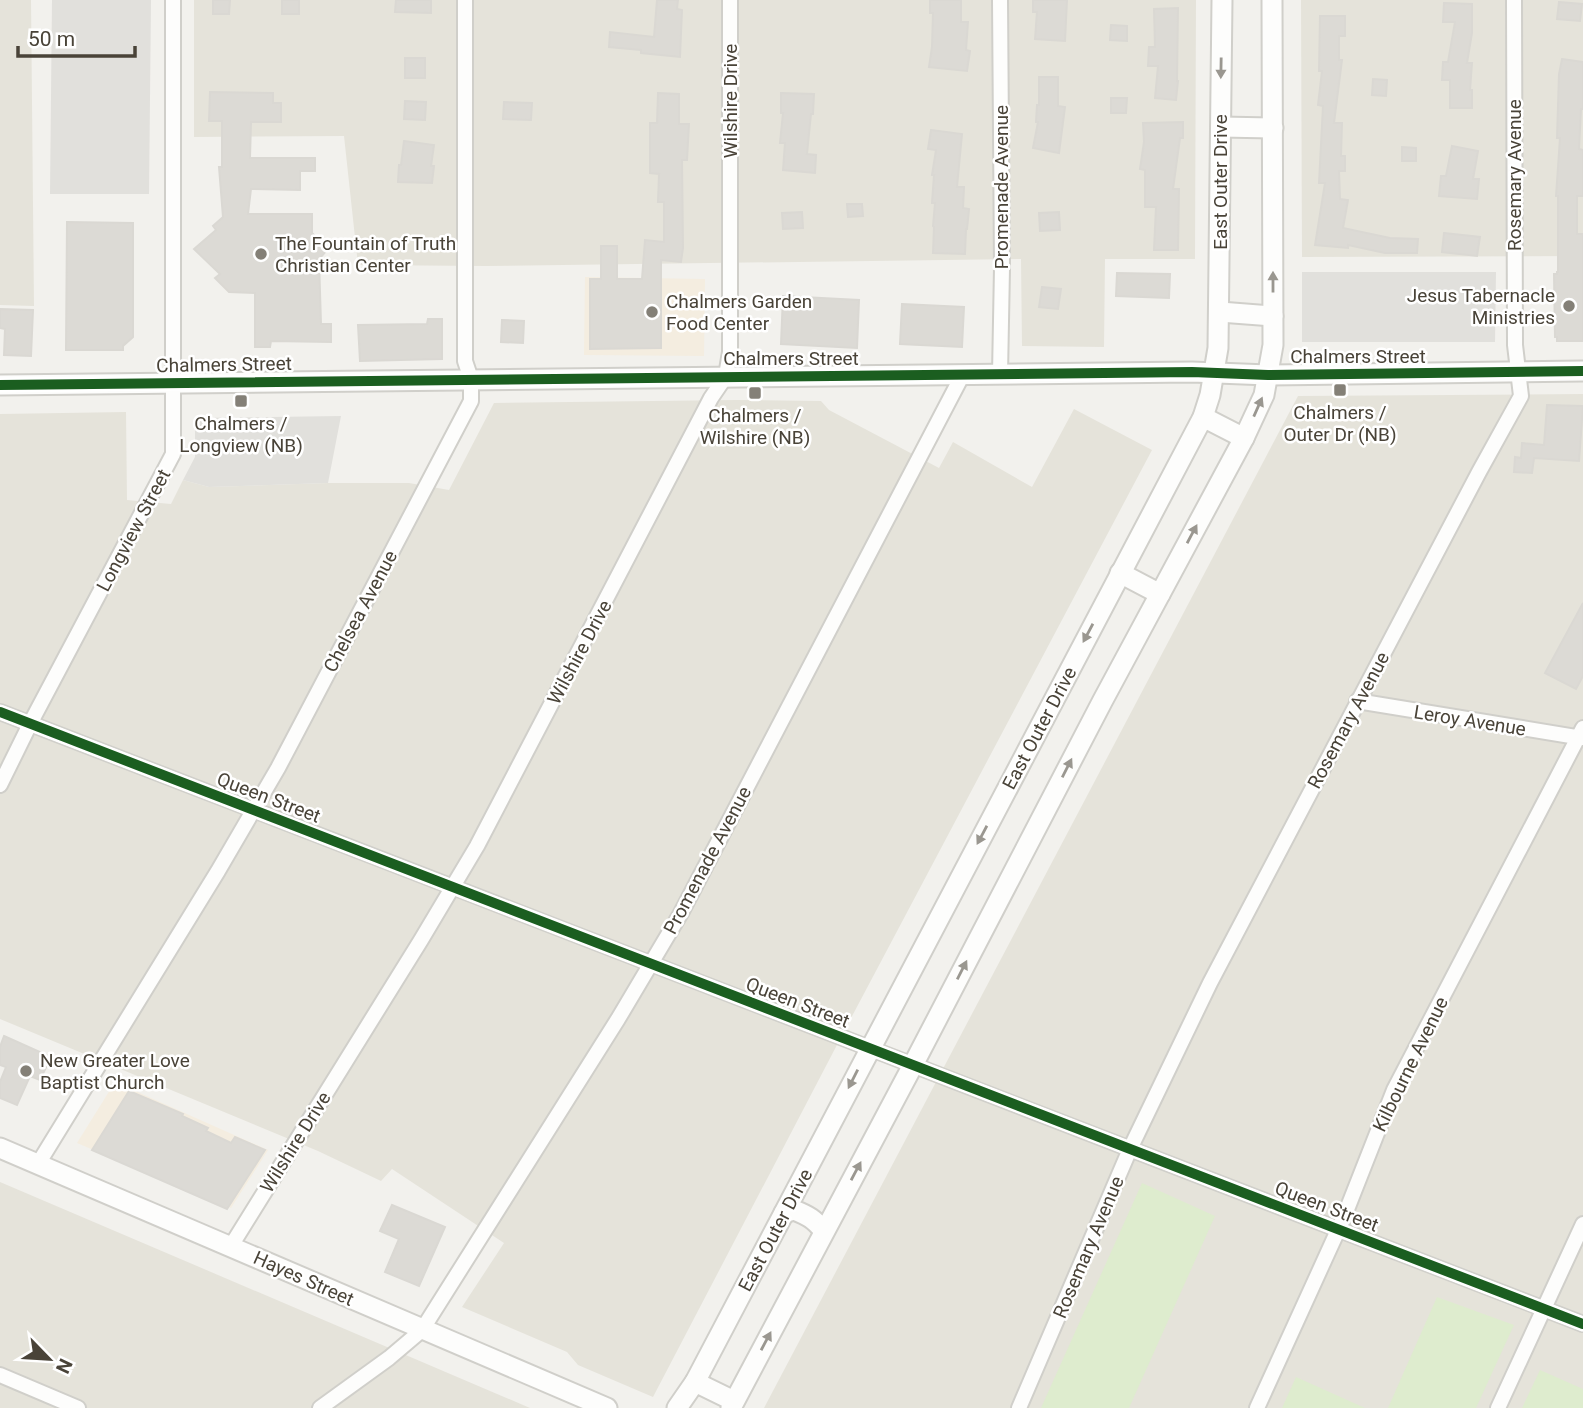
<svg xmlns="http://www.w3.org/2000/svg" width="1583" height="1408" font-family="Roboto,sans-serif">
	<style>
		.residential { fill: #e5e3da }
		.commercial { fill: #f4ede0 }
		.green { fill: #deecce }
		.parking { fill: #e1e0dc }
		.building { fill: #dcdad5; stroke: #dad8d3; stroke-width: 2 }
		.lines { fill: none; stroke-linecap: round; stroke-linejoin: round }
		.minor-casing { stroke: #d0cfca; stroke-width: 18 }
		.tertiary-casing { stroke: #d0cfca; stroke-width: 23 }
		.minor { stroke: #fdfdfc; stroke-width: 14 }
		.tertiary { stroke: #fdfdfc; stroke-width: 19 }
		.cycleway-casing { stroke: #fff; stroke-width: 15 }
		.cycleway { stroke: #1b5e20; stroke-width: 10 }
		.oneway { fill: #9a9790 }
		.poi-dot { fill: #848077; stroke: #fff; stroke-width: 2.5 }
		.labels { text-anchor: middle; stroke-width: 5; stroke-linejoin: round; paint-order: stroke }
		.street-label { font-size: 19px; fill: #494338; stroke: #fff }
		.poi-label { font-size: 19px; fill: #494338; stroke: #fff; text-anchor: start }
	</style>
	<rect width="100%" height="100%" fill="#f2f1ed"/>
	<g class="residential">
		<polygon points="0,0 31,0 34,306 0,305"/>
		<polygon points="194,0 1196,0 1195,259 1105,259 1104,347 1022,346 1021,259 486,266 358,265 344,136 194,137"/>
		<polygon points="1301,0 1583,0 1583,256 1302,257"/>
		<polygon points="1583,394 1583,1408 764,1408 1298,396"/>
		<polygon points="736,400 821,401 829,410 939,468 953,442 1032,487 1074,409 1152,450 850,1020 653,1397 578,1365 567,1352 462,1307 504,1243 392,1169 381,1181 318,1151 0,1019 0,414 126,412 127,500 171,504 183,480 209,487 328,483 409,483 449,490 494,403"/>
		<polygon points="0,1182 530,1408 0,1408"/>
	</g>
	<g class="commercial">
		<polygon points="585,277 705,279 704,356 584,355"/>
		<polygon points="115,1082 268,1150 231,1208 77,1143"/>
	</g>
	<g class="green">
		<polygon points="1142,1183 1215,1216 1129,1408 1041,1408"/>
		<polygon points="1437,1297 1514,1325 1476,1408 1388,1408"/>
		<polygon points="1540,1370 1583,1389 1583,1408 1522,1408"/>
		<polygon points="1296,1377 1365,1408 1282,1408"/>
	</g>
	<g class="parking">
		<polygon points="52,0 151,0 149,194 50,194"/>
		<polygon points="1302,272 1496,272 1495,342 1302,342"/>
		<polygon points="341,416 328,483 209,487 183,480 195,457 195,418"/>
	</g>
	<g class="building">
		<polygon points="213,0 230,0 229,14 213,14"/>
		<rect x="282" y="0" width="17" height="14"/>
		<polygon points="396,0 431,0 431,13 395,12"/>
		<polygon points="657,0 678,0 677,9 682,10 680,57 641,53 641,50 609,47 610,32 654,37"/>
		<polygon points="930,0 961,0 961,22 968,22 966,50 970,51 967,71 929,67 932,47 933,13 930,13"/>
		<polygon points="1033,0 1067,0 1065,41 1035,39 1037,12 1033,12"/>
		<polygon points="1559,2 1582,4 1580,21 1557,19"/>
		<polygon points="1444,3 1472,4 1472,33 1467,63 1472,63 1470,90 1472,90 1472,108 1450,108 1450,80 1442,80 1443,62 1448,62 1455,22 1443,22"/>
		<polygon points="1178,8 1177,81 1178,81 1176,100 1155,98 1158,66 1148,66 1149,47 1155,47 1154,9"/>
		<polygon points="1320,16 1345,16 1345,36 1339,36 1339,60 1342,60 1334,123 1342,123 1341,156 1345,156 1345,171 1339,171 1340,199 1348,200 1343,228 1390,238 1418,239 1417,253 1385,253 1348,245 1348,248 1315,245 1325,183 1319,183 1323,106 1318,105 1322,71 1319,71"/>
		<polygon points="1111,25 1127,26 1127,41 1110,40"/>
		<rect x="405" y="58" width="20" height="20"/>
		<polygon points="1562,59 1583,62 1583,109 1581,109 1579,149 1583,150 1583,196 1577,196 1577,234 1583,234 1583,341 1557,341 1557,337 1555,337 1554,274 1557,274 1557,272 1558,272 1558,196 1556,196 1560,138 1557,138 1559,74"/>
		<polygon points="1039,77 1058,77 1058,106 1065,107 1059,153 1033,148 1038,122 1036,122 1037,105 1039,105"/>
		<polygon points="1373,79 1387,80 1386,96 1372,95"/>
		<polygon points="210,92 273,93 273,103 281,103 281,122 251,122 250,158 315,158 315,171 300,171 300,190 251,189 248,214 312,214 312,233 328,249 319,259 321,324 331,324 331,342 271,341 270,347 255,347 255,293 229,292 215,278 220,274 194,249 216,230 213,226 223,217 219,167 222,167 222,121 209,121"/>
		<polygon points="658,93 679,94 679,124 689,124 687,160 682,160 683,248 681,262 661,260 661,348 590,349 590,279 601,279 601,246 617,246 617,279 642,279 645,240 664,242 664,202 658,202 659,174 650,173 650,123 657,123"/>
		<polygon points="781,93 814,94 813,114 811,114 807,154 816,155 815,173 783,170 785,143 780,143 783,113 781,113"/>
		<polygon points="1111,98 1127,98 1126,113 1111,113"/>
		<polygon points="405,101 426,102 425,120 404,119"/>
		<polygon points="504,102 532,103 531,120 503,119"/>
		<polygon points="1183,122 1183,138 1180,138 1173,189 1179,189 1178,250 1154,250 1156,207 1145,207 1145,170 1140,169 1144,142 1143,123"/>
		<polygon points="931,130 962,134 957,187 964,187 963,208 969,209 967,229 966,229 965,254 933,253 934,227 933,226 935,203 932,203 934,175 932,175 936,150 928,149"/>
		<polygon points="404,141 434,145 431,166 434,166 432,183 398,182 399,165 401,165"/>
		<polygon points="1452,146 1478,151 1473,179 1479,179 1477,199 1439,196 1441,176 1446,176"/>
		<polygon points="1402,147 1416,148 1416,161 1402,161"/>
		<polygon points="847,204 862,204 863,216 848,217"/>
		<polygon points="802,212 803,228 783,229 782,213"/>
		<polygon points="1059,212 1060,230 1040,231 1039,213"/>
		<polygon points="67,222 133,223 133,337 123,346 123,350 66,350"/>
		<polygon points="1444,233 1480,237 1477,256 1442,252"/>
		<polygon points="1117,273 1170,274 1169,298 1116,296"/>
		<polygon points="1042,287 1061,289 1058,309 1039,307"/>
		<polygon points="783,296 859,300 857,348 781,344"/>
		<polygon points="902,304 964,307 962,347 900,344"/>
		<polygon points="0,309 33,310 31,356 4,355 5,329 0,328"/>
		<polygon points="428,319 442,319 442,359 360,361 358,325 427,324"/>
		<polygon points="502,320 524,321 523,343 501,342"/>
		<polygon points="1547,405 1583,406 1579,461 1534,458 1532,473 1514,472 1515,457 1521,458 1522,443 1544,445"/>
		<polygon points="1583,603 1583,676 1576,689 1545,673"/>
		<polygon points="4,1036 51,1057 40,1080 30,1076 17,1105 0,1098 0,1082 6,1067 0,1065 0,1047"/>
		<polygon points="129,1091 183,1114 182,1116 208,1128 206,1131 231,1143 235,1137 265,1150 227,1209 92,1150"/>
		<polygon points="392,1205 445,1227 419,1286 385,1272 399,1239 380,1231"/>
	</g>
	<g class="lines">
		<defs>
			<g id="minor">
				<polyline points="1000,0 1002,268 1000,374"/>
				<polyline points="1357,701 1583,738"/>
				<polyline points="0,712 1583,1324"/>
				<polyline points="0,785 30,724 173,454 173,0"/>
				<polyline points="38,1164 218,871 278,768 471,401 471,379 465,361 465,0"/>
				<polyline points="231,1246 421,940 477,846 711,398 726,376 730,352 730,0"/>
				<polyline points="0,1375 78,1408"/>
				<polyline points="320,1408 389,1358 422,1330 618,1019 681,913 963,374"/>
				<polyline points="1019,1408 1130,1149 1210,983 1479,472 1521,396 1515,345 1514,0"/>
				<polyline points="1257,1408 1344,1217 1394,1090 1583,728"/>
				<polyline points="1498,1408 1583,1224"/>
			</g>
			<g id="tertiary">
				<polyline points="1221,127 1273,128"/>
				<polyline points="1220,312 1273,316"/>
				<polyline points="0,385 1192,372 1268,375 1583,371"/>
				<polyline points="1203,417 1244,438"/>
				<polyline points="1120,573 1160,594"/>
				<polyline points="0,1148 607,1408"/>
				<path d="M 784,1213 L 794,1210 C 809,1216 814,1219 824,1231"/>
				<polyline points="695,1382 734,1401"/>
				<polyline points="677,1408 695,1382 1203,417 1210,395 1218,348 1222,0"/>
				<polyline points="731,1408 913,1065 1103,700 1244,438 1264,395 1273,345 1272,0"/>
			</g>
		</defs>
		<use href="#minor" class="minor-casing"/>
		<use href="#tertiary" class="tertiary-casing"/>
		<use href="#minor" class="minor"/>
		<use href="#tertiary" class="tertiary"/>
		<defs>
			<g id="cycleway">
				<polyline points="0,385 1192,372 1268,375 1583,371"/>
				<polyline points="0,712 1583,1324"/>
			</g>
		</defs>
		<use href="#cycleway" class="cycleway-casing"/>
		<use href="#cycleway" class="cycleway"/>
	</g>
	<defs><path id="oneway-solid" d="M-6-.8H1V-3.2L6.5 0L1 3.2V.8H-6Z" transform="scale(1.75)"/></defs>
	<g class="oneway">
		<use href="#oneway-solid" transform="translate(1221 68) rotate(91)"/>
		<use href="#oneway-solid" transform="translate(1273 282) rotate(-90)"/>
		<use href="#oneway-solid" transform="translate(1258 407) rotate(-66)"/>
		<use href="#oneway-solid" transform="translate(1192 534) rotate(-62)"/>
		<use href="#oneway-solid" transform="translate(1088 633) rotate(118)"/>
		<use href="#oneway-solid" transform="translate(1067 768) rotate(-63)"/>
		<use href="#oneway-solid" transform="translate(982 835) rotate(118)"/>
		<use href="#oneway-solid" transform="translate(962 970) rotate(-63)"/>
		<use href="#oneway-solid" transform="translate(853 1079) rotate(117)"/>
		<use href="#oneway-solid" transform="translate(856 1171) rotate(-62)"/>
		<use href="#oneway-solid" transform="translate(766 1341) rotate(-62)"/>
	</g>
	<g class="poi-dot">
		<circle cx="261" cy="254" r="7"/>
		<circle cx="1569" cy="306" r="7"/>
		<circle cx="652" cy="312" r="7"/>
		<rect x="1333" y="383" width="14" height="14" rx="3.5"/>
		<rect x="748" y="386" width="14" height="14" rx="3.5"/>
		<rect x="234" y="394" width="14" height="14" rx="3.5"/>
		<circle cx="26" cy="1071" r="7"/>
	</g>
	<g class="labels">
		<g class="street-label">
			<text transform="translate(730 101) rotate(-90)" y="7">Wilshire Drive</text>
			<text transform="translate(1514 175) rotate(-90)" y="7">Rosemary Avenue</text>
			<text transform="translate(1220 182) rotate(-90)" y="7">East Outer Drive</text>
			<text transform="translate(1001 187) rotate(-90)" y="7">Promenade Avenue</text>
			<text x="1358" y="363">Chalmers Street</text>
			<text x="791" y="365">Chalmers Street</text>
			<text transform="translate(224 364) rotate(-1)" y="7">Chalmers Street</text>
			<text transform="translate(133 530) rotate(-62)" y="7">Longview Street</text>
			<text transform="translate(360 611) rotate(-62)" y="7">Chelsea Avenue</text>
			<text transform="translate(579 652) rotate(-62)" y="7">Wilshire Drive</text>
			<text transform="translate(1348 720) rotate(-62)" y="7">Rosemary Avenue</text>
			<text transform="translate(1470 720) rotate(9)" y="7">Leroy Avenue</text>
			<text transform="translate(1039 728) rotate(-62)" y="7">East Outer Drive</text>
			<text transform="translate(269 797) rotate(21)" y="7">Queen Street</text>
			<text transform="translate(707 860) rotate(-62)" y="7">Promenade Avenue</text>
			<text transform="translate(798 1002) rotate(21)" y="7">Queen Street</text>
			<text transform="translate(1410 1064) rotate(-64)" y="7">Kilbourne Avenue</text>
			<text transform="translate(295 1142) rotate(-58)" y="7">Wilshire Drive</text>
			<text transform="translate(1327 1206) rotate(21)" y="7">Queen Street</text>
			<text transform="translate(775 1230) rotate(-62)" y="7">East Outer Drive</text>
			<text transform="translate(1088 1247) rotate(-67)" y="7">Rosemary Avenue</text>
			<text transform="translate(304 1278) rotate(24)" y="7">Hayes Street</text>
		</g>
		<g class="poi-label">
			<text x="275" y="250">The Fountain of Truth<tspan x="275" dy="22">Christian Center</tspan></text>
			<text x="1555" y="302" text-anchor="end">Jesus Tabernacle<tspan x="1555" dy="22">Ministries</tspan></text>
			<text x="666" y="308">Chalmers Garden<tspan x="666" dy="22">Food Center</tspan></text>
			<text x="1340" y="419" text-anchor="middle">Chalmers /<tspan x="1340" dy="22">Outer Dr (NB)</tspan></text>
			<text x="755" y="422" text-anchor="middle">Chalmers /<tspan x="755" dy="22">Wilshire (NB)</tspan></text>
			<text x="241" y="430" text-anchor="middle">Chalmers /<tspan x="241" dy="22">Longview (NB)</tspan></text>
			<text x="40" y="1067">New Greater Love<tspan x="40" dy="22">Baptist Church</tspan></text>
		</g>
	</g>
	<g transform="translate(49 1359) rotate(115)" stroke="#ffffff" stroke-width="5" paint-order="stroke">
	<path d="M0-5L12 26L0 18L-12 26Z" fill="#494338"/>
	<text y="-10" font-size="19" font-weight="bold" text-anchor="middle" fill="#494338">N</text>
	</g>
	<path d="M18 46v10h117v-10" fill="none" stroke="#494338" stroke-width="3.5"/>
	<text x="28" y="46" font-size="21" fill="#494338" stroke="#ffffff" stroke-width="5" paint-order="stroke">50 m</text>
</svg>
